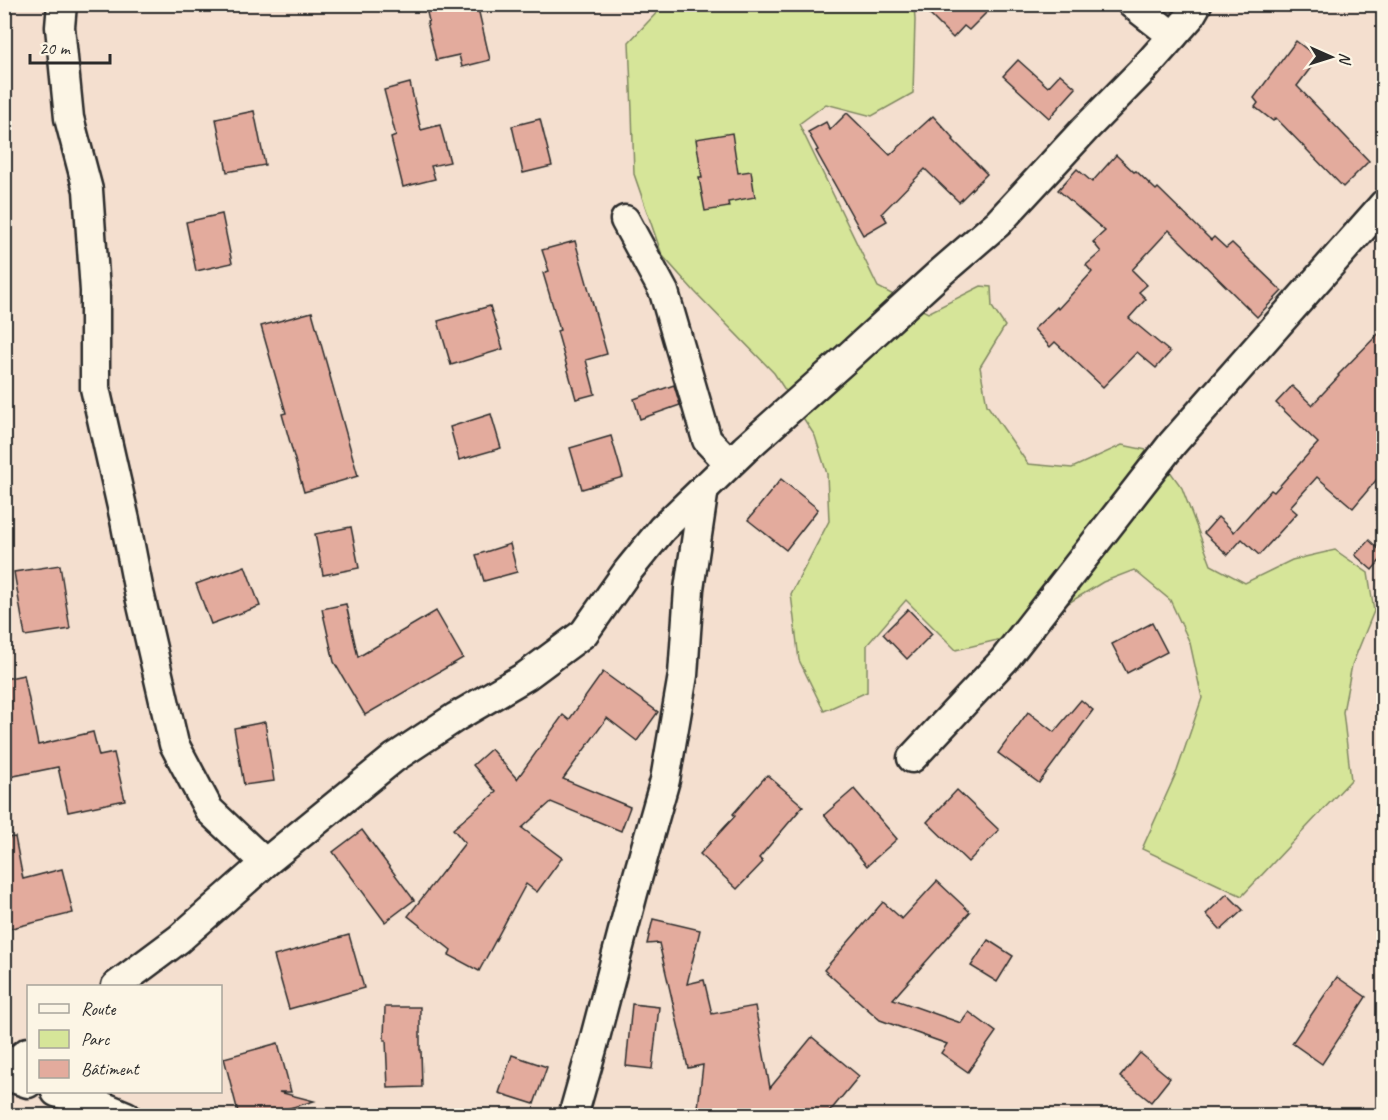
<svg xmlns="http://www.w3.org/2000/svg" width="1388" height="1120" font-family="Caveat,sans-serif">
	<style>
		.green { fill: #d6e599; stroke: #808862; stroke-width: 1.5 }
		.building { fill: #e3ab9d; stroke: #2b2b2b; stroke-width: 1.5 }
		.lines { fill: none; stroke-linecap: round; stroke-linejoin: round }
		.minor-casing { stroke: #2b2b2b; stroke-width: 33 }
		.minor { stroke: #fcf5e5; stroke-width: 28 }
	</style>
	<rect width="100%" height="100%" fill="#f4dfcf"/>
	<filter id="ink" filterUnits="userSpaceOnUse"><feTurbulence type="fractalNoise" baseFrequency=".0167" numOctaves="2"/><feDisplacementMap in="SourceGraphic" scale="12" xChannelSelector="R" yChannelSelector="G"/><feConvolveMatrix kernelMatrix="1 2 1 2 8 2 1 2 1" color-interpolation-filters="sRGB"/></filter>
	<g filter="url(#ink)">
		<polygon class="green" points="664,5 914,5 915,20 913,93 872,116 826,104 799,124 878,287 928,313 981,286 991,287 992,307 1005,326 980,367 987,405 1028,464 1072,468 1122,445 1156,452 1182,488 1211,565 1245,583 1292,560 1335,550 1368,573 1374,611 1352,665 1343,712 1351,780 1242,896 1142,849 1177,771 1202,698 1190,643 1170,600 1134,570 1103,582 1014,636 956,650 906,600 867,645 867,692 824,711 799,660 791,594 829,521 827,474 815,436 774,373 695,292 662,255 634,174 632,111 629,42"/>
		<g class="building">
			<polygon points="425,4 477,4 490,60 462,67 459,55 436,60 427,22 429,21"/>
			<polygon points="919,4 995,4 969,30 964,26 953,38"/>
			<polygon points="1296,41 1318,58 1297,86 1369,161 1343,187 1276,118 1273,121 1255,107 1258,103 1254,98"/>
			<polygon points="1018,60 1048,87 1060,74 1076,88 1049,118 1003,76"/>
			<polygon points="410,83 421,130 440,125 450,162 431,166 435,179 403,187 391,138 396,136 384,90"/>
			<polygon points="254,111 265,165 227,172 216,119"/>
			<polygon points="847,113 890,155 933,116 954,139 953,140 987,174 959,202 925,169 882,213 887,221 863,235 816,151 818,150 808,132 826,122 830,130"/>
			<polygon points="540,119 552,166 523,173 512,126"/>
			<polygon points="732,133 738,173 751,171 755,197 728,202 729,207 705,211 699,178 702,178 696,139"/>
			<polygon points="1116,155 1134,172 1136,171 1156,190 1158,188 1211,240 1214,237 1226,248 1232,243 1282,291 1257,317 1169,230 1132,270 1147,285 1139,292 1146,299 1129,318 1170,352 1156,368 1137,352 1103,387 1055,342 1050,347 1034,329 1057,307 1058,309 1092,272 1086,265 1101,252 1093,242 1105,231 1058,190 1077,169 1092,182"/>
			<polygon points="222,214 232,263 196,271 186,222"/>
			<polygon points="575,241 607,354 586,360 595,394 576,399 557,331 560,330 543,273 549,271 542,250"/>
			<polygon points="490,306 503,349 451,365 438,321"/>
			<polygon points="312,312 358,476 304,492 282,414 286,413 261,326"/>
			<polygon points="1383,329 1383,472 1353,508 1317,477 1290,507 1297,513 1259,555 1242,539 1228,555 1204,533 1218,517 1234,532 1271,490 1274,492 1318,443 1276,403 1292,386 1312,405 1339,376 1338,375"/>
			<polygon points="674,385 680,405 640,419 634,399"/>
			<polygon points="491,414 501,448 459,460 450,427"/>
			<polygon points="611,436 623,477 582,489 570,448"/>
			<polygon points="781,479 818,509 786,550 748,520"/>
			<polygon points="351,527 359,568 323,575 315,534"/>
			<polygon points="1369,540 1383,553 1383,557 1372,570 1355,555"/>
			<polygon points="510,544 517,572 484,581 476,555"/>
			<polygon points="60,565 70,629 25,636 14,572"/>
			<polygon points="245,566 260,606 211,624 196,584"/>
			<polygon points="346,604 358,657 436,611 463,658 365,715 334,662 322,609"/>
			<polygon points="908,609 932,634 907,659 883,634"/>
			<polygon points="1152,623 1167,652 1127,673 1112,644"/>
			<polygon points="603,672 658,712 637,741 607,718 563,779 630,807 621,831 551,802 522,828 562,858 537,892 526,884 479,971 449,955 451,950 408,916 465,843 453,829 496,792 473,765 491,749 517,779 563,715 569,720"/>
			<polygon points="24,675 38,745 93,732 99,756 114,753 125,800 68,812 58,767 4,778 4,679"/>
			<polygon points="1081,700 1093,710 1039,783 998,753 1028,712 1054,732"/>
			<polygon points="265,722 274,781 244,785 234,728"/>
			<polygon points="767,775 803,806 759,858 763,862 737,889 700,854 735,816 733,814"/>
			<polygon points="854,789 897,839 867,866 824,815"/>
			<polygon points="957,790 999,830 968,862 927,822"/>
			<polygon points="362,830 414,900 385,922 333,852"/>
			<polygon points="15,837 23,879 62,869 73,913 4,930 4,838"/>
			<polygon points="937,881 970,912 893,999 961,1023 969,1012 996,1032 968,1072 941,1053 947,1044 880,1020 824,970 883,902 902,919"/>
			<polygon points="1227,894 1243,910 1221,930 1206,914"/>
			<polygon points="653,919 700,930 687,984 704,980 712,1014 755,1006 770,1088 812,1037 859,1076 826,1116 697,1116 703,1065 688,1068 659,943 647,944"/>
			<polygon points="349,935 364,988 289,1009 274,956"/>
			<polygon points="988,940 1013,956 997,982 971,966"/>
			<polygon points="1337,977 1366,997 1322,1064 1292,1043"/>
			<polygon points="632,1004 659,1007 652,1069 626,1066"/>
			<polygon points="385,1007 420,1007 420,1050 421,1050 422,1087 388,1088 386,1040 384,1040"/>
			<polygon points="278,1043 291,1092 279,1092 314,1101 262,1116 239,1116 224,1058"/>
			<polygon points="1140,1053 1170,1078 1151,1102 1120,1077"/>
			<polygon points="512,1055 547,1067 534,1104 499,1093"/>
		</g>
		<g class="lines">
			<defs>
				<g id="minor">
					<polyline points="62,4 60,27 69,118 88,190 95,291 95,388 125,520 139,592 174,744 209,810 265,863"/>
					<polyline points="1132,4 1173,36"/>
					<polyline points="625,220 664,292 707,440 729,463"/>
					<polyline points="912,758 1004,660 1172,444 1384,204"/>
					<polyline points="116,986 179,939 265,863 394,758 456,717 526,676 584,633 627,572 662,529 745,449 847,358 939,274 998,223 1085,129 1141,72 1189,18 1197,4"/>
					<polyline points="4,1070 28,1052"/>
					<polyline points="4,1075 28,1083"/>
					<polyline points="56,1092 102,1106 126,1116"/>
					<polyline points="573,1116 592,1049 633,893 665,780 683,675 689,589 704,488"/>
				</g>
			</defs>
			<use href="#minor" class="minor-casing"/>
			<use href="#minor" class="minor"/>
		</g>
	</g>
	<rect width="1388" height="1120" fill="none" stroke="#fcf5e5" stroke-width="24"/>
	<rect x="12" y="12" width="1364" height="1096" fill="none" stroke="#2b2b2b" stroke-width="2" filter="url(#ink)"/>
	<rect x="27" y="985" width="195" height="108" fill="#fcf5e5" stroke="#a8a49b" stroke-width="1.5"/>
	<rect x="39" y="1004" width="30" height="9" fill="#fcf5e5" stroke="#a8a49b" stroke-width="1.5"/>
	<text x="81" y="1015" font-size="18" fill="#2b2b2b">Route</text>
	<rect x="39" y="1030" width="30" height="18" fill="#d6e599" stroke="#a8a49b" stroke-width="1.5"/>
	<text x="81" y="1045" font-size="18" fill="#2b2b2b">Parc</text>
	<rect x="39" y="1060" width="30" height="18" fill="#e3ab9d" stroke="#a8a49b" stroke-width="1.5"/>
	<text x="81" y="1075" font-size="18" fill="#2b2b2b">Bâtiment</text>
	<g transform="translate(1331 57) rotate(93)" stroke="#fcf5e5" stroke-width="4.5" paint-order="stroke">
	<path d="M0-4.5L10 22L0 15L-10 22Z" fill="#2b2b2b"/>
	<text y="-9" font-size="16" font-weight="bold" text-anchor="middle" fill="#2b2b2b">N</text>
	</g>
	<path d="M30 54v9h80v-9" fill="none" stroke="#2b2b2b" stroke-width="3"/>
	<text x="39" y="54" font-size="18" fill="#2b2b2b" stroke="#fcf5e5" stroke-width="4.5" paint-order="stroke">20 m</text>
</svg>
